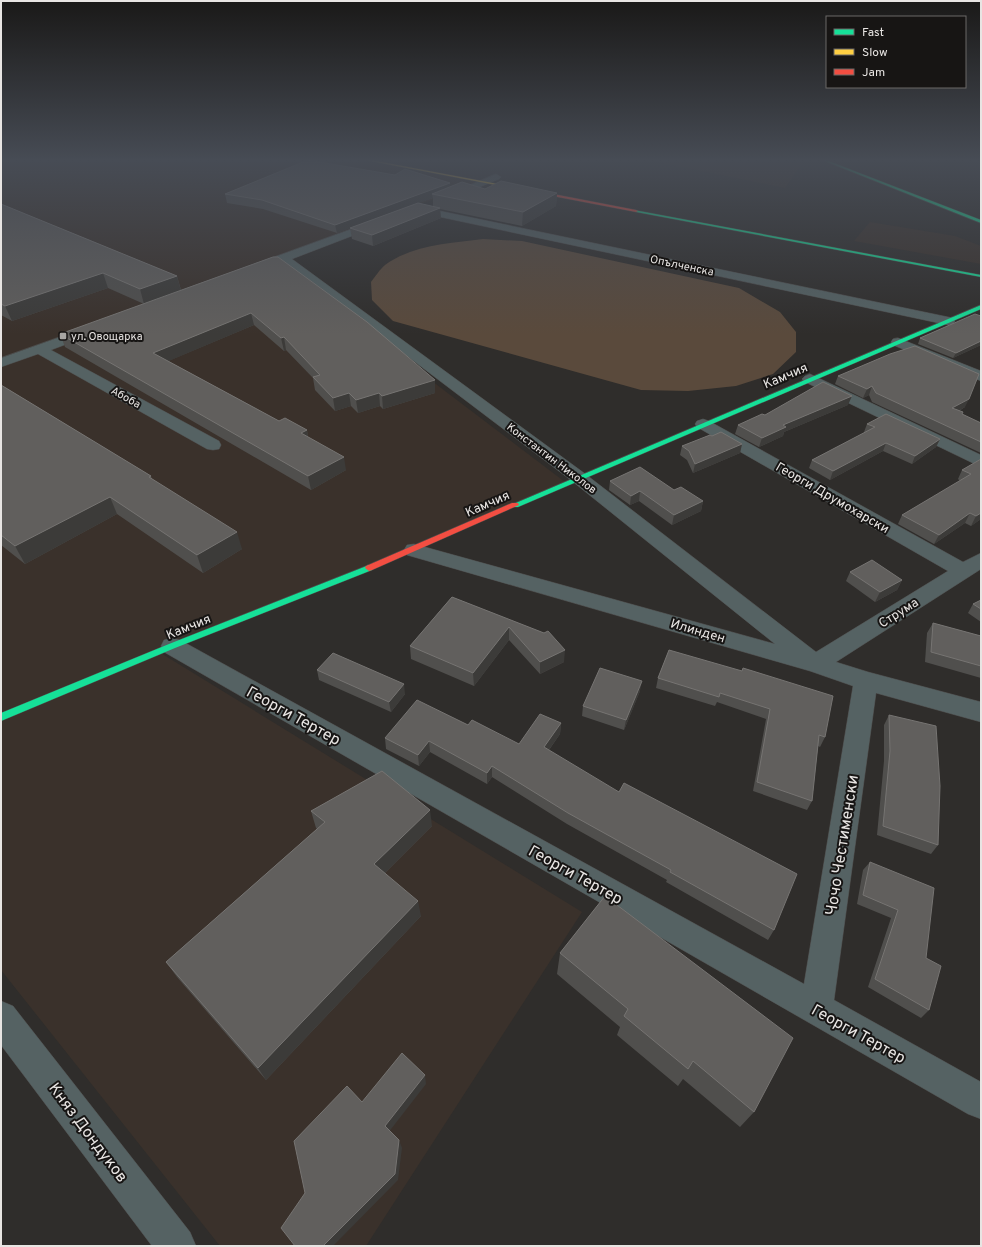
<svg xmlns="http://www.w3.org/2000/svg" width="982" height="1247" font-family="Overpass,sans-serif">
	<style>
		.built { fill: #3a312b }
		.green { fill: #5a4a3c }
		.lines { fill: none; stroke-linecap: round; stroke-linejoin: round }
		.street-casing { stroke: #4c4a49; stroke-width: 1 }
		.fast-casing { stroke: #4c4a49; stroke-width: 1 }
		.slow-casing { stroke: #4c4a49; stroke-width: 1 }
		.jam-casing { stroke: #4c4a49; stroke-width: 1 }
		.street { fill: #556263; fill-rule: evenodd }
		.fast { fill: #16e098; fill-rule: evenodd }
		.slow { fill: #ffcf43; fill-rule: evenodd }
		.jam { fill: #f24e42; fill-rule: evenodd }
		.wall { fill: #504f4d; fill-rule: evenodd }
		.shaded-wall { fill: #3c3b39 }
		.building { fill: #615f5d; stroke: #767472 }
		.poi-dot { fill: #a7a5a3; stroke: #171514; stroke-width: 1.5 }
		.labels { text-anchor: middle; stroke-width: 4; stroke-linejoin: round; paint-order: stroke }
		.far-street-label { font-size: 11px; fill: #e8e5e3; stroke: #171514 }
		.far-poi-label { font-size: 11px; fill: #e8e5e3; stroke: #171514; text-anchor: start }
		.street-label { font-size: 13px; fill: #e8e5e3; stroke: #171514 }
		.near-street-label { font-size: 16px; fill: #e8e5e3; stroke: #171514 }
	</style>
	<rect width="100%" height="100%" fill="#2f2d2b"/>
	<g class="built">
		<polygon points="1,160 357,160 477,181 451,193 271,259 565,482 159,652 582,912 366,1246 220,1246 1,970"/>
		<polygon points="648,160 805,160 785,188"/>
		<polygon points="870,222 955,236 981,246 981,264 854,241"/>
	</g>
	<path class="green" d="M 483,239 L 522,241 L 739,288 L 780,312 L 796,332 L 796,352 L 773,374 L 736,386 L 688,391 L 641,390 L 393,321 L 372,300 L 371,282 C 375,277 380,269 385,265 C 412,245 451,243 483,239 Z"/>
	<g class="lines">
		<defs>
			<g id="street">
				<polygon points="496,174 501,177 499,179 451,199 447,200 442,197"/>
				<polygon points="416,206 948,317 953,318 955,321 953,324 948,325 412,211 411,209 412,207"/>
				<polygon points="379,219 384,222 383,224 292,259 584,473 816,652 948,571 697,427 695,424 697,421 703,419 709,421 963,562 981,553 981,569 836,662 868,672 981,702 981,722 876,693 834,1000 981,1082 981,1119 968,1114 164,652 161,646 164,640 172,638 180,640 804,984 853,686 810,671 407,555 404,550 407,545 414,544 775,644 572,481 283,262 273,266 267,262 269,259"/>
				<polygon points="91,326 96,327 98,330 96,333 51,350 219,441 221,445 219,449 213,450 207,449 38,354 1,367 1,358"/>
				<polygon points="898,338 981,371 981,381 893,345 891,342 893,339"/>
				<polygon points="810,374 981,455 981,467 805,382 802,379 805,376"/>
				<polygon points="1,1001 13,1006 190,1232 196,1246 152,1246 1,1045"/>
			</g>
			<g id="fast">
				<polygon points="822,160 826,160 981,220 981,223"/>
				<polygon points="634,210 981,275 981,277 636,212"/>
				<polygon points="981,305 981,309 518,507 512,507 511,505"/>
				<polygon points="369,565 373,568 372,570 175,648 1,721 1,713 169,644"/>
			</g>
			<polygon id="slow" points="365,160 371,160 519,188 517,189"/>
			<g id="jam">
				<polygon points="517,187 636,210 638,211 636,212 516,189"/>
				<polygon points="512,503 518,503 519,505 372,570 369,571 365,568 366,566"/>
			</g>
		</defs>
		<use href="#street" class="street-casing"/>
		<use href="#fast" class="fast-casing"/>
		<use href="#slow" class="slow-casing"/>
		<use href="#jam" class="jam-casing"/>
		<use href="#street" class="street"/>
		<use href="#fast" class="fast"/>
		<use href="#slow" class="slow"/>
		<use href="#jam" class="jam"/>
	</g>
	<g class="wall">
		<path d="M 395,175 L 450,183 L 450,187 L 557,193 L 556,206 L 522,226 L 440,209 L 441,218 L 373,246 L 352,239 L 350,228 L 337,233 L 263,209 L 227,203 L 225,194 ZM 433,198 L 433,207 L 418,203 Z"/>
		<polygon points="1,204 177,276 181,290 273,257 435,393 383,409 380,406 358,413 351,406 335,411 315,390 313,378 286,350 284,351 254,325 168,361 279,421 307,430 308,437 346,470 311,490 65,347 60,334 144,304 108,288 12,321 1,315"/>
		<polygon points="981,316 981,345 953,358 918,344 920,338"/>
		<polygon points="838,376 965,407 959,411 962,414 981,423 981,453 872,402 869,395 863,398 835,384"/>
		<polygon points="1,385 151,476 152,479 242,549 203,573 117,514 25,564 1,545"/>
		<polygon points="848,405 784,432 783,436 759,447 735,434 738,425 765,415"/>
		<polygon points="867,424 940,439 936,447 912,464 883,451 830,480 809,468 812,460 866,432 864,432"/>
		<polygon points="712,436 742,444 740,453 693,473 687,460 680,455 682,446"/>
		<polygon points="981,459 981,519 971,526 965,523 934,544 898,524 902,515 960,481 958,479 962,470"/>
		<polygon points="610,481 674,490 703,501 701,511 672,525 639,501 630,505 609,490"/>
		<polygon points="850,572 902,580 897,590 875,602 846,581"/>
		<polygon points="452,597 544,633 564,662 540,674 509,640 474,686 411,659 410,646"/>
		<polygon points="981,600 981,622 968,613 973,604"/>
		<polygon points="933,623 981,636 981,678 925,662 927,633"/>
		<polygon points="669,650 825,737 820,747 818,746 812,801 807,810 753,791 766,719 717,702 715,706 656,688 658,678"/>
		<polygon points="317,670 405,694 391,712 319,680"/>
		<polygon points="640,691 624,730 582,716 583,706"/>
		<polygon points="889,715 938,845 931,854 877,835 884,761 884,725"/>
		<polygon points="561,723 560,734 549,750 774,930 768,940 666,882 667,880 567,824 492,777 487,784 430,752 419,766 386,749 385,738 468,725 519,744"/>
		<polygon points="311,811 432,826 385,873 421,916 266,1080 177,977 166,962 317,829 316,828"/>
		<polygon points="870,862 926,958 929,1010 921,1018 868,987 891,918 857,904 863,870"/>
		<polygon points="605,896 754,1112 740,1127 683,1079 678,1086 617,1035 620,1027 557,974 560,953"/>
	</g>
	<g class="shaded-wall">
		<polygon points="450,183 450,192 432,194 433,198 337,233 335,225"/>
		<polygon points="557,193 556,206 522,226 523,212"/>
		<polygon points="440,208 441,218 373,246 372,235"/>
		<polygon points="103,273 108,288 12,321 5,306"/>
		<polygon points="177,276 181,291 144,304 140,289"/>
		<polygon points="251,313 254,325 157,366 153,353"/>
		<polygon points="284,337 286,350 284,351 281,338"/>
		<polygon points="981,341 981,345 953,358 956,353"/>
		<polygon points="435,380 435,393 383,409 382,396"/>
		<polygon points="872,386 869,395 863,398 867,389"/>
		<polygon points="349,393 351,406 335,411 333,398"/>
		<polygon points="379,393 380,406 358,413 356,400"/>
		<polygon points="852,396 848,405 784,432 783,436 759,447 762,438 783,425"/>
		<polygon points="969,399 965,407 948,417 952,408"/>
		<polygon points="307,430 309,444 301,433"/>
		<polygon points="940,439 936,447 912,464 915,456"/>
		<polygon points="886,443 883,451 830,480 833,471"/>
		<polygon points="742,444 740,453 693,473 695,464"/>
		<polygon points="344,457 346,470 311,490 308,476"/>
		<polygon points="640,491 639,501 630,505 631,496"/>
		<polygon points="110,497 117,514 25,564 15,546"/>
		<polygon points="703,501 701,511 672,525 674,515"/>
		<polygon points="970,513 965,523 934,544 939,535"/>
		<polygon points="981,513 981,519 971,526 976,516"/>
		<polygon points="237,532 242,549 203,573 197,555"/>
		<polygon points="902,580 897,590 875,602 880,592"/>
		<polygon points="509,627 509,640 474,686 473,673"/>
		<polygon points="565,650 564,662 540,674 540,662"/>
		<polygon points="642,681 640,691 624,730 626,720"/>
		<polygon points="404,684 405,694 391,712 389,702"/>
		<polygon points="561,723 560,734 543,758 544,747"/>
		<polygon points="429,741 430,752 419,766 418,755"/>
		<polygon points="492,766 492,777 487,784 487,773"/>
		<polygon points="430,810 432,826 378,880 374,864"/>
		<polygon points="418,901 421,916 266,1080 258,1068"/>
		<polygon points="425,1075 426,1084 388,1133 385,1126"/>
		<polygon points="399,1140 402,1148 398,1180 333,1246 323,1246"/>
	</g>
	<g class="building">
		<polygon points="308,160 395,175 405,169 450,183 335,225 262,200 225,194"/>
		<polygon points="501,181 557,193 523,212 432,194 462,182 485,189"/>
		<polygon points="418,203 440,208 372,235 350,228"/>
		<polygon points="1,204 177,276 140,289 103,273 5,306 1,304"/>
		<polygon points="273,257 278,257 367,322 435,380 382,396 379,393 356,400 349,393 333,398 313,377 320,375 284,337 281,338 251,313 153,353 279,421 285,418 307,430 301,433 344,457 308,476 60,334"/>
		<polygon points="975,314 981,316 981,341 956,353 920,338"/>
		<polygon points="915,346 979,374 969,399 952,408 963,412 962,414 981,423 981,442 876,393 872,386 867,389 838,376 890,354"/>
		<polygon points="823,382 852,396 783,425 786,427 762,438 738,425 762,414 765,415"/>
		<polygon points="1,385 151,476 149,477 237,532 197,555 110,497 15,546 1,535"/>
		<polygon points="886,414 940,439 915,456 886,443 833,471 812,460 875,427 867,424"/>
		<polygon points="721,432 742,444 695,464 689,451 682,446 710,435 712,436"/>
		<polygon points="981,459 981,513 976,516 970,513 939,535 902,515 971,474 962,470"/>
		<polygon points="640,467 674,490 681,487 703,501 674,515 640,491 631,496 610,481"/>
		<polygon points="872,560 902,580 880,592 850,572"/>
		<polygon points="452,597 544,633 548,631 565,650 540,662 509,627 473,673 410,646"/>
		<polygon points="981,600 981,609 973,604"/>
		<polygon points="933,623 981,636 981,666 931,652"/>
		<polygon points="669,650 742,671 743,668 833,696 825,737 819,735 812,801 757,782 770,709 720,693 719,697 658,678"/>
		<polygon points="333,653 404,684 389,702 317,670"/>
		<polygon points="600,668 642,681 626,720 583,706"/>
		<polygon points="417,700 468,725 472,720 519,744 540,714 561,723 544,747 619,792 624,783 797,874 774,930 670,872 671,870 568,813 492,766 487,773 429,741 418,755 385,738"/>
		<polygon points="889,715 936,726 940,786 938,845 883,826 890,751"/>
		<polygon points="382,771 430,810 374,864 418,901 258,1068 166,962 325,822 311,811"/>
		<polygon points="870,862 934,888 926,958 941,966 929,1010 875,979 898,910 863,895"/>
		<polygon points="605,896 793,1038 754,1112 693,1061 688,1069 624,1016 628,1009 560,953"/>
		<polygon points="402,1053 425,1075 385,1126 399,1140 395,1174 323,1246 295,1246 281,1228 305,1193 294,1141 347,1086 362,1102"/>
	</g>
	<linearGradient id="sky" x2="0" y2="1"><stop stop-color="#1a1918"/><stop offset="0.48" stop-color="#474c55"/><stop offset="1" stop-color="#474c55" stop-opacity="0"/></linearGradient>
	<rect width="982" height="334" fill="url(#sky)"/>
	<rect class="poi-dot" x="59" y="332" width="8" height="8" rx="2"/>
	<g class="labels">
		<g class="far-street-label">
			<text transform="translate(682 265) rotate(12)" y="4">Опълченска</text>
			<text transform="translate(126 397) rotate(29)" y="4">Абоба</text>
			<text transform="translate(552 458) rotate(37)" y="4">Константин Николов</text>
		</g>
		<g class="far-poi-label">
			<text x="71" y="340">ул. Овощарка</text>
		</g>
		<g class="street-label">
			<text transform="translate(785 375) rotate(-23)" y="5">Камчия</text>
			<text transform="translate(833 497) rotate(30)" y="5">Георги Друмохарски</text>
			<text transform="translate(487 503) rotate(-24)" y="5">Камчия</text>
			<text transform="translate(898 612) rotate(-32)" y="5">Струма</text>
			<text transform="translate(188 626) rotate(-22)" y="5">Камчия</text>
			<text transform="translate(698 630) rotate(16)" y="5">Илинден</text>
		</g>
		<g class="near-street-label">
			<text transform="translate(294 715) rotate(29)" y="6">Георги Тертер</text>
			<text transform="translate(841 845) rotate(-81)" y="6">Чочо Честименски</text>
			<text transform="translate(576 874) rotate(29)" y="6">Георги Тертер</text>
			<text transform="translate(859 1033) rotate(29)" y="6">Георги Тертер</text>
			<text transform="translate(89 1132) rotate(53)" y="6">Княз Дондуков</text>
		</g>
	</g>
	<rect width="982" height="1247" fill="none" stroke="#e8e5e3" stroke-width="4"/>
	<rect x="826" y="16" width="140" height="72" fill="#171514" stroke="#6b6867"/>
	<rect x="834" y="29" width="20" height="6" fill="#16e098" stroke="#6b6867"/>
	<text x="862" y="36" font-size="12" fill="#e8e5e3">Fast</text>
	<rect x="834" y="49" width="20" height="6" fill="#ffcf43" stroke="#6b6867"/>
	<text x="862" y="56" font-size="12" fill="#e8e5e3">Slow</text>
	<rect x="834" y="69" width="20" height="6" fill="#f24e42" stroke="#6b6867"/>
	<text x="862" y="76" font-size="12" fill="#e8e5e3">Jam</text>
</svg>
